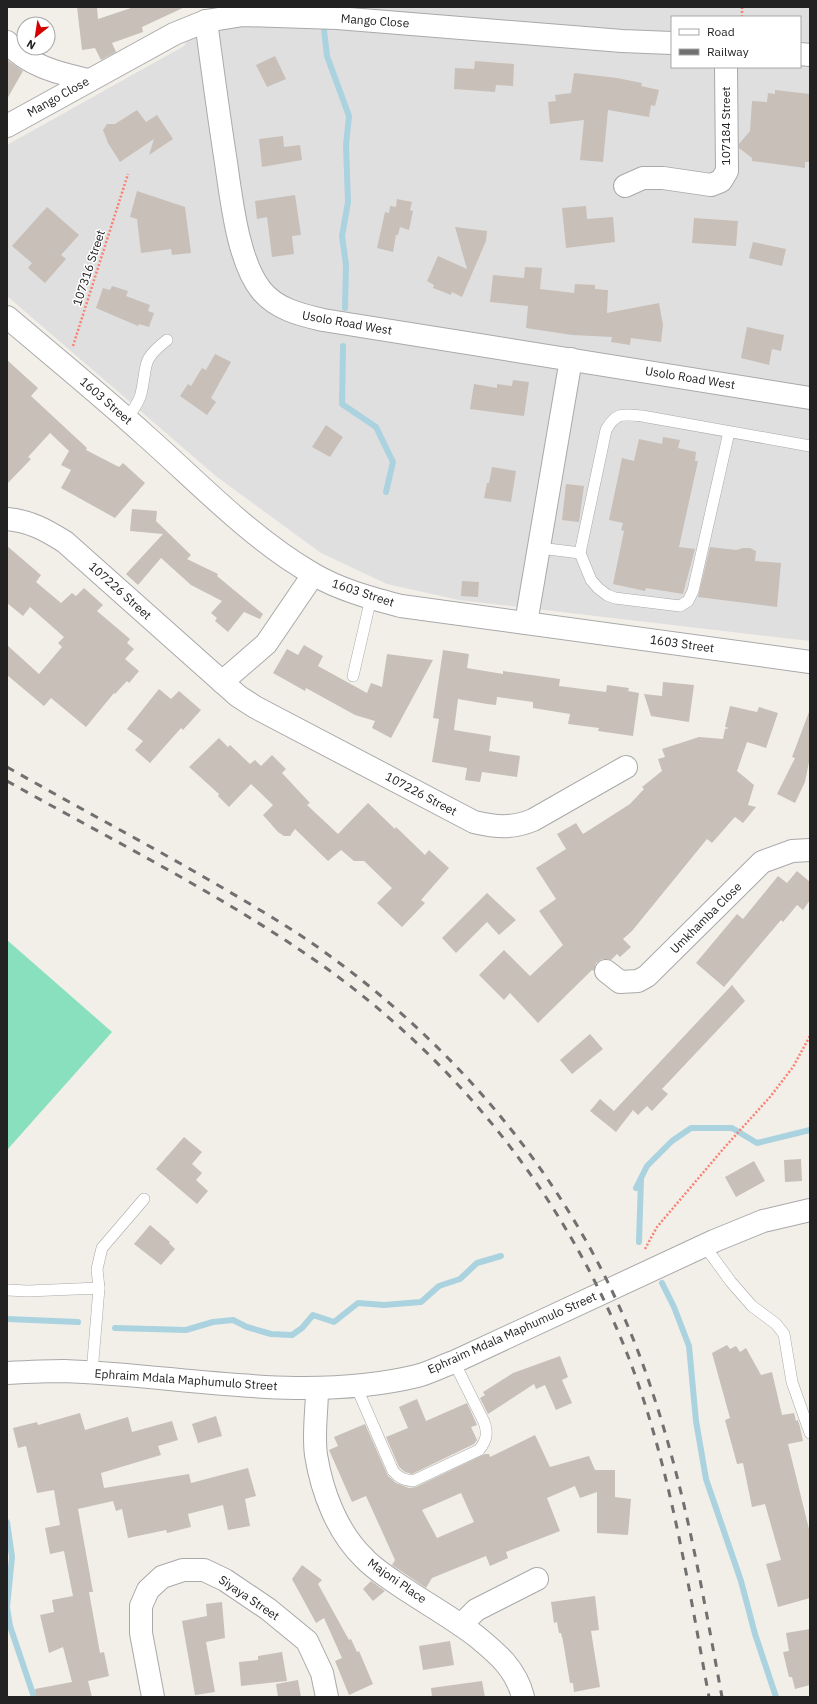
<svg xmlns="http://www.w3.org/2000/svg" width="817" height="1704" font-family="'IBM Plex Sans',sans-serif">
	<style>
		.residential { fill: #e0dfdf; fill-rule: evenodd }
		.pitch { fill: #88e0be }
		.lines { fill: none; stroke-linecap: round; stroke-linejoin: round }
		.stream { stroke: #aad3df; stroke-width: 6 }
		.building { fill: #c7bfb8; fill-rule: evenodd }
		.service-casing { stroke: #a9a9a9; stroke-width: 12 }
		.minor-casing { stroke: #a9a9a9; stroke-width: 24 }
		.tertiary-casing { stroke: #a9a9a9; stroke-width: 24 }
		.path { stroke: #fa8072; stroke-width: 2.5; stroke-dasharray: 2 2; stroke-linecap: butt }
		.service { stroke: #fff; stroke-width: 11 }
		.minor { stroke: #fff; stroke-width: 22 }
		.tertiary { stroke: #fff; stroke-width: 22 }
		.rail { stroke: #707070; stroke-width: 3; stroke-dasharray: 8 8; stroke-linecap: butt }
		.labels { text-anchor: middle; stroke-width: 3; stroke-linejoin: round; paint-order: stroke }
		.street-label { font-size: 12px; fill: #222; stroke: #fff }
	</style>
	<rect width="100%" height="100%" fill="#f2efe9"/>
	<path class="residential" d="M 210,7 L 810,7 L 810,641 L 459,600 L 387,584 L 321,553 L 217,477 L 7,296 L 7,145 L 184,46 ZM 672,17 L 800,17 L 800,67 L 672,67 Z"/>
	<polygon class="pitch" points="7,940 112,1032 7,1150"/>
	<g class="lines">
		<g class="stream">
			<polyline points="324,30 327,56 349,116 346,145 348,202 342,236 346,265 345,308"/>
			<polyline points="343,346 342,404 376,427 393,462 386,492"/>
			<polyline points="636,1188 647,1166 672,1141 691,1128 732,1128 757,1143 810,1130"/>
			<polyline points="639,1242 641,1179"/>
			<polyline points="662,1283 674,1307 689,1346 696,1421 706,1479 741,1581 755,1634 776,1697"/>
			<polyline points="7,1319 78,1322"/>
			<polyline points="115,1328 186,1330 213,1322 233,1320 247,1327 271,1334 292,1335 302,1328 313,1315 334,1322 358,1303 384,1305 421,1302 439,1286 460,1279 477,1263 501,1256"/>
			<polyline points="7,1522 12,1557 7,1607 10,1626 34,1697"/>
		</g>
	</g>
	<g class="building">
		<polygon points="77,7 97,7 98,19 134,7 185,7 142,27 143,32 112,43 116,52 101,60 95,48 82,50"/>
		<polygon points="275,56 286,79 267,87 256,65"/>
		<polygon points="7,60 23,71 7,99"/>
		<polygon points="475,61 514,64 513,86 496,85 495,92 454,89 455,68 474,69"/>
		<polygon points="574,73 617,78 642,83 641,86 659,90 655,106 651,105 649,117 608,110 603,162 580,160 584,120 550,124 548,102 556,101 555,95 571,93"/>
		<polygon points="775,90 810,94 810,162 805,162 805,168 752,161 752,158 739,148 739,144 750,131 752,101 767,102 768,93 775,94"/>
		<polygon points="137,110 146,122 157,115 173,139 149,155 154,139 120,162 108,143 103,130 107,124 115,124"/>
		<polygon points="283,136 284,147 300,145 302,160 262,167 259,139"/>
		<polygon points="137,191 185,207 191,253 172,255 171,249 141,253 137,219 130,217"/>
		<polygon points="295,195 301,235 292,236 294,254 272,257 267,217 257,219 255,201"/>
		<polygon points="397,199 412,202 410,210 413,211 409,230 400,227 398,235 396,235 393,252 377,248 385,212 389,213 390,206 396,207"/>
		<polygon points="586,206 587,219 613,217 615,242 566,248 562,208"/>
		<polygon points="47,207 79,235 61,255 66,259 45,283 28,268 32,263 12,246"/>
		<polygon points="694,218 738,221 736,246 692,243"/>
		<polygon points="455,227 487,231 486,241 462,297 452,292 451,295 433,288 434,285 427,281 438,256 467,269"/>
		<polygon points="753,242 786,249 782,266 749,258"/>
		<polygon points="525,267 542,268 540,289 574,293 575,284 595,285 595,289 608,290 607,313 659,303 663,325 661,342 631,338 630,345 611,342 612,337 572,335 526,328 528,306 490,302 493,275 524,278"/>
		<polygon points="112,286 128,291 126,296 150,305 148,311 154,313 149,327 139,324 138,326 96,308 103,288 110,290"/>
		<polygon points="747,327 784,335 781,351 772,349 769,365 741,358"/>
		<polygon points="215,354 231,362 211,398 216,402 207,415 180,396 188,384 191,386 202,368 206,370"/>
		<polygon points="7,360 38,388 31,396 87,448 86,450 119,467 123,463 145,483 115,518 61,488 71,470 61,465 69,451 50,433 28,457 31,459 7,484"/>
		<polygon points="513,380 529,382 524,416 470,409 474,384 497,388 497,384 512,386"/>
		<polygon points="326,425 343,437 330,457 312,447"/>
		<polygon points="663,437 680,440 678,448 696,452 695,461 698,461 679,547 695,549 683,594 646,588 645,591 613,584 624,531 621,530 623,523 609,520 622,458 634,461 639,439 662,444"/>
		<polygon points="492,467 516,471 511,502 484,498 487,483 489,483"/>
		<polygon points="566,484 584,486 579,522 562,520"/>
		<polygon points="132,509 157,511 156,521 191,555 187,559 218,574 217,576 263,614 260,619 244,612 228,632 215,621 217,618 211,613 222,601 191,585 161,558 138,585 126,574 163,534 130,531"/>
		<polygon points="7,546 41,575 36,582 61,603 72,593 76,596 84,588 103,605 97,611 130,639 127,643 134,649 125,659 139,671 129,683 127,681 115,694 114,693 86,727 51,698 44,706 7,675 7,645 39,674 62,647 58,643 64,637 30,607 23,616 7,603"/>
		<polygon points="710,547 736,550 743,548 750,548 756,551 755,561 781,563 777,607 698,597"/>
		<polygon points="462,581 479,582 478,597 461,596"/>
		<polygon points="304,645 323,656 318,666 367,693 371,683 382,687 387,654 433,660 391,738 372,728 375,721 355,715 306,688 305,691 273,673 287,649 298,655"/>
		<polygon points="443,650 469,654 467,668 503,674 503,671 560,679 559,686 606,692 607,685 629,688 628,691 639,693 633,736 598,731 599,728 568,724 570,714 533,708 533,702 497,697 496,705 487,704 458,699 454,730 491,736 489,751 520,756 517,777 482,772 480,782 465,780 467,768 432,762 439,719 433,718"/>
		<polygon points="663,682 694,685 689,722 651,716 644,694 662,696"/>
		<polygon points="159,689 171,699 179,691 201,710 183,730 181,728 150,763 135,750 143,741 127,729"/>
		<polygon points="730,706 757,712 759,707 778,713 766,748 747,742 737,771 754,785 748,805 756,807 743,823 735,817 733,819 712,843 707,839 632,931 623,939 631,947 620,957 617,954 611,960 602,959 596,963 594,971 592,970 538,1023 510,993 504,1000 479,975 504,950 530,976 563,945 539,911 556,899 536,868 566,849 557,834 576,823 583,834 630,804 644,789 642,787 662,771 658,759 665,757 662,749 699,737 723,739 725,729 729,728 725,727"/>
		<polygon points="809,712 810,763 809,762 805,782 795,803 777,794 795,758 792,757"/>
		<polygon points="219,738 228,747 230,745 250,764 255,760 261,766 272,755 286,769 282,773 310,803 307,805 338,834 368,803 395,829 396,827 425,855 429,850 449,868 421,900 425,903 402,927 377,903 392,888 364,861 354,861 341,850 328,861 295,829 290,836 284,836 278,832 263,815 273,805 251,784 229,807 218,796 219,794 189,767"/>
		<polygon points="797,871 810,882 810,900 803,910 797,905 783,922 781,920 724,987 696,963 737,914 743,919 778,876 787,883"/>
		<polygon points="487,893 516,920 499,935 487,922 456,953 442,938"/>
		<polygon points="732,985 745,1001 662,1089 668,1094 652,1111 647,1106 638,1115 633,1110 616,1132 590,1111 600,1099 614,1111"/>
		<polygon points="590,1034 603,1049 572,1074 560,1060"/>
		<polygon points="184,1137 202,1152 192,1164 202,1173 196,1180 208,1191 197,1204 156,1169"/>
		<polygon points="801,1159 802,1181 785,1182 784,1160"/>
		<polygon points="754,1161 765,1181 736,1197 725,1177"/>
		<polygon points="150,1225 170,1242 169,1243 175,1249 161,1265 134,1244"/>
		<polygon points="727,1345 730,1349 736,1346 740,1352 746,1348 761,1375 772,1372 782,1415 794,1413 796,1421 798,1420 800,1427 803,1441 788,1444 810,1533 810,1598 778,1607 766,1564 781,1560 765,1504 752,1507 743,1463 737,1464 725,1420 730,1418 712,1353"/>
		<polygon points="560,1356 568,1377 562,1380 572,1403 556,1410 545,1385 536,1389 534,1384 488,1414 480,1398 485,1395 483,1392 513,1373"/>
		<polygon points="417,1399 426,1421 467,1403 477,1425 471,1427 477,1440 474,1444 412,1474 405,1472 399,1467 386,1437 408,1428 399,1407"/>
		<polygon points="80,1413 85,1430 128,1417 132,1432 172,1421 178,1440 158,1446 161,1455 101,1473 104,1488 189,1474 191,1483 248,1468 256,1496 245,1499 250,1526 228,1530 223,1505 188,1514 191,1527 167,1533 166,1530 128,1538 122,1509 116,1511 113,1501 78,1509 93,1592 89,1592 100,1653 104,1652 109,1676 88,1681 92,1697 36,1697 35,1689 72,1682 63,1647 49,1653 40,1615 54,1612 52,1600 73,1596 64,1551 50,1554 45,1528 60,1525 54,1490 37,1493 26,1446 18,1448 13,1428 37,1422 38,1425"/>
		<polygon points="216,1416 222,1436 198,1443 192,1424"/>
		<path d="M 365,1424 L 388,1476 L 396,1483 L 409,1488 L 416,1487 L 485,1454 L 489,1454 L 490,1457 L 535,1435 L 550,1467 L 589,1456 L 595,1470 L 615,1470 L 615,1497 L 631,1499 L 628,1535 L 597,1533 L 597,1492 L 580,1498 L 575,1486 L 547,1498 L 560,1531 L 506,1552 L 508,1558 L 490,1566 L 486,1556 L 432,1578 L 426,1588 L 392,1565 L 395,1560 L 366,1496 L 352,1502 L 329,1450 L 338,1446 L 334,1437 ZM 461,1493 L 474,1522 L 437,1538 L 422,1510 Z"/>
		<polygon points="302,1565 322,1580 318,1584 349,1640 351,1639 357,1652 359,1651 373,1684 349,1695 335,1661 342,1658 324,1618 316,1623 292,1579"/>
		<polygon points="371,1581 385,1591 373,1601 363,1589"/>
		<polygon points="595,1596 599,1630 591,1631 600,1687 574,1692 573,1683 570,1683 563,1641 561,1633 559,1633 557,1622 554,1623 551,1602"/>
		<polygon points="222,1602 225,1638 206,1642 215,1692 195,1695 182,1621 207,1616 206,1604"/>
		<polygon points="810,1629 810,1685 795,1689 792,1677 789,1677 783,1652 789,1651 786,1633"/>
		<polygon points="450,1641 454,1665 423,1670 419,1646"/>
		<polygon points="282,1652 287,1681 241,1686 239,1662 258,1660 258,1656"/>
		<polygon points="298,1680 301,1697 278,1697 276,1684"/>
		<polygon points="482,1681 485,1697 432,1697 431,1688"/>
	</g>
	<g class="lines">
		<defs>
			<g id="service">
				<path d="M 127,419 C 131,412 139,403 141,394 C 148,364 140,361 167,340"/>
				<path d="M 729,432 L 693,591 L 688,601 L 680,606 L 615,598 L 607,595 L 598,588 L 591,580 L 580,553 L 606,430 C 616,412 623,414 642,416 L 810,446"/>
				<polyline points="540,548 580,553"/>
				<polyline points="353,676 371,598"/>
				<polyline points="704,1245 731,1282 752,1306 776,1324 784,1334 792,1382 810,1433"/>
				<polyline points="99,1288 97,1269 102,1248 144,1199"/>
				<polyline points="7,1290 28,1291 99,1288 92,1373"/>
				<path d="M 356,1386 L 393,1471 C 399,1478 404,1480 413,1481 L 479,1450 C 487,1440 488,1433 484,1422 L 454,1362"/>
			</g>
			<g id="minor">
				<path d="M 206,21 C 212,66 218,111 225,156 C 231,195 237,260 261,290 C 276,309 301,315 323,320 L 810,398"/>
				<path d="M 7,42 C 28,66 58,73 88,80"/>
				<polyline points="800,54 810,55"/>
				<polyline points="7,126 174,34 206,21 243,15 337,18 622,41 672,43"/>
				<polyline points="625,186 643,178 663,178 711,185 721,181 727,171 726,67"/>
				<path d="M 7,519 C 30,521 46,530 65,542 L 238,696 L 255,707 L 474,822 C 496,827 511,829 533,820 L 626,767"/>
				<polyline points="526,623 571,359"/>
				<polyline points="222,682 266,644 313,575"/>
				<polyline points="606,971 620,982 638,981 647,976 762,862 792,851 810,850"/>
				<path d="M 7,1373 C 26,1372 45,1371 64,1371 C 182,1375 301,1404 417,1376 C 429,1373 442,1366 454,1362 L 714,1241 L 763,1221 L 810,1210"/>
				<path d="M 317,1389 C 317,1410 313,1434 316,1455 C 322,1492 337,1532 364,1558 C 372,1567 383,1574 393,1581 C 420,1600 450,1616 476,1636 C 498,1654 516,1669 523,1697"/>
				<polyline points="461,1625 476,1610 537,1579"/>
				<polyline points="153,1697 141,1633 141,1606 148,1590 162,1577 183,1570 204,1570 225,1580 268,1609 307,1641 322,1673 327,1697"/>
			</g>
			<path id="tertiary" d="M 7,317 C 54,357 102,396 147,437 C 199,483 253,540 313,574 C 340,590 371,598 401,606 L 810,662"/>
		</defs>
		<use href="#service" class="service-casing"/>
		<use href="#minor" class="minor-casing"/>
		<use href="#tertiary" class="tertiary-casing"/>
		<g class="path">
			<polyline points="742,7 742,17"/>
			<polyline points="73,346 128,174"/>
			<polyline points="645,1249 657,1227 724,1148 770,1097 793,1067 810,1036"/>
		</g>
		<use href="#service" class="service"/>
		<use href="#minor" class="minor"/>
		<use href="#tertiary" class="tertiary"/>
		<g class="rail">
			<path d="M 7,767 C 70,803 134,837 197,873 C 235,895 273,917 309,941 C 469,1052 593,1207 653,1394 C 686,1493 703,1595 722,1697"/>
			<path d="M 7,781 C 110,839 222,895 319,963 C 468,1068 583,1219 641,1392 C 674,1491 690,1595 709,1697"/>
		</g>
	</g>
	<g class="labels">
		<g class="street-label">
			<text transform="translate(375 21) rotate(4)" y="4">Mango Close</text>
			<text transform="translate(58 97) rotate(-29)" y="4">Mango Close</text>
			<text transform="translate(726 126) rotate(-90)" y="4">107184 Street</text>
			<text transform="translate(89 268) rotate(-72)" y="4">107316 Street</text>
			<text transform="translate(347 323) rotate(10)" y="4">Usolo Road West</text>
			<text transform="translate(690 378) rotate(9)" y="4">Usolo Road West</text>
			<text transform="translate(106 401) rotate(41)" y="4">1603 Street</text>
			<text transform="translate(120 591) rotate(42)" y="4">107226 Street</text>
			<text transform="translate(363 593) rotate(18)" y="4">1603 Street</text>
			<text transform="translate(682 644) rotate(8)" y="4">1603 Street</text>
			<text transform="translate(421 794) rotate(28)" y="4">107226 Street</text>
			<text transform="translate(706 918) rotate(-45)" y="4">Umkhamba Close</text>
			<text transform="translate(512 1333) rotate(-24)" y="4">Ephraim Mdala Maphumulo Street</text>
			<text transform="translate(186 1380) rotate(4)" y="4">Ephraim Mdala Maphumulo Street</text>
			<text transform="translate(397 1581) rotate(35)" y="4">Majoni Place</text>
			<text transform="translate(249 1598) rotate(34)" y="4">Siyaya Street</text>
		</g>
	</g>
	<rect width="817" height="1704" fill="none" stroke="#222222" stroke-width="16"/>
	<rect x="671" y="16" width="130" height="52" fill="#ffffff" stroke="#a7a7a7"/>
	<rect x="679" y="29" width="20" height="6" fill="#ffffff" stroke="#a7a7a7"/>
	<text x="707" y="36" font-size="12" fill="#222222">Road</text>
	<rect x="679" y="49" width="20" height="6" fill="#707070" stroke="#a7a7a7"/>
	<text x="707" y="56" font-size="12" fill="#222222">Railway</text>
	<g transform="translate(36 36) rotate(210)"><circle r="19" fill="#ffffff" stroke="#a7a7a7"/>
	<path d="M0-3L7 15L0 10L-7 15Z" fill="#d40000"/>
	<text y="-6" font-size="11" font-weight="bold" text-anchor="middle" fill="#222222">N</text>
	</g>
</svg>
